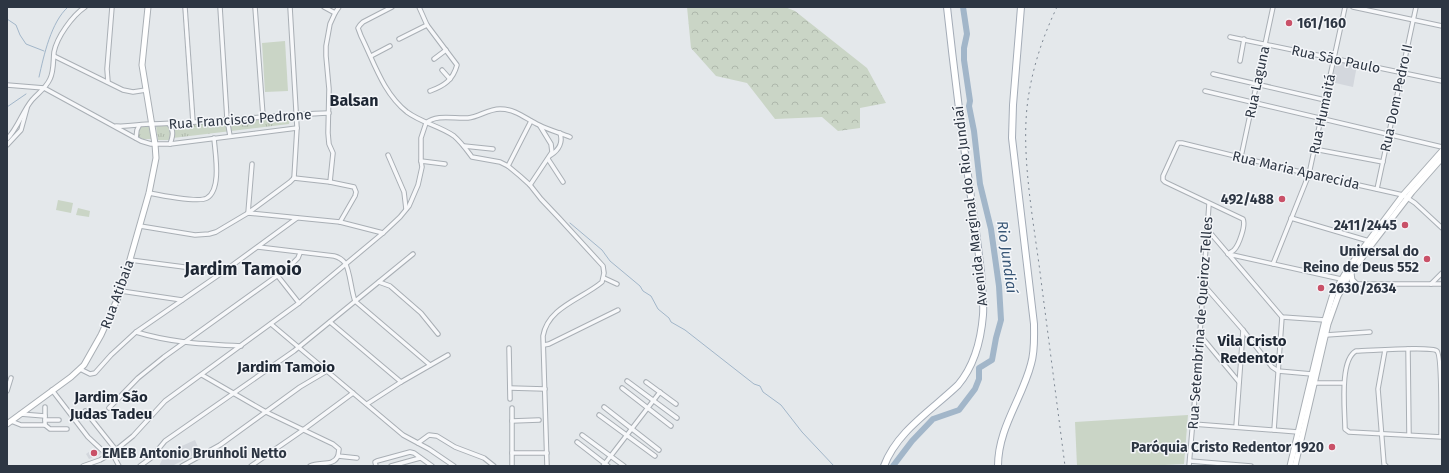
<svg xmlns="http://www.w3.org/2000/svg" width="1449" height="473" font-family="'Fira Sans',sans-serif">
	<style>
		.built { fill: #d3d7dd }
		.green { fill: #cad5c6 }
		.forest { fill: url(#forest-crowns) }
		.park { fill: url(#park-tufts) }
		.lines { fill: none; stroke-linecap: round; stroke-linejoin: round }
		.stream { stroke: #a2b6c9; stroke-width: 1 }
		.river { stroke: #a2b6c9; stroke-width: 6 }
		.minor-casing { stroke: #a9afb5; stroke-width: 5.5 }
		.secondary-casing { stroke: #a9afb5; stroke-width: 7 }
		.primary-casing { stroke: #a4acb7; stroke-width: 8 }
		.minor { stroke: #f7f8fa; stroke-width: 3.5 }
		.secondary { stroke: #fff; stroke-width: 5 }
		.primary { stroke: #fff; stroke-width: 6 }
		.rail { stroke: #7e8894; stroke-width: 1; stroke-dasharray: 2 4; stroke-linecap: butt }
		.poi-dot { fill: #c95168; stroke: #f4f6f9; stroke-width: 1.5 }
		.labels { text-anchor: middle; stroke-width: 3; stroke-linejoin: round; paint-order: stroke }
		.poi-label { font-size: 14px; font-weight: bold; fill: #2d3643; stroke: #f4f6f9; text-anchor: end }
		.street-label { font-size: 14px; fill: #2d3643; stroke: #f4f6f9 }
		.water-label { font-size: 15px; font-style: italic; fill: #385676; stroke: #f4f6f9 }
		.neighbourhood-label { font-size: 15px; font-weight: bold; fill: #1e2734; stroke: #f4f6f9 }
		.quarter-label { font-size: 16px; font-weight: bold; fill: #1e2734; stroke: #f4f6f9 }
		.district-label { font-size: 18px; font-weight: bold; fill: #1e2734; stroke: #f4f6f9 }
	</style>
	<defs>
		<pattern id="forest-crowns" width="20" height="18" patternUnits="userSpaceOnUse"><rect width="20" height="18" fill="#cad5c6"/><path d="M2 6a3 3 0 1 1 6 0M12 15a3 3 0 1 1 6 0" fill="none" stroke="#aeb7ab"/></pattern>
		<pattern id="park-tufts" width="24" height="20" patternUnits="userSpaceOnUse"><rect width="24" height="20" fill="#cad5c6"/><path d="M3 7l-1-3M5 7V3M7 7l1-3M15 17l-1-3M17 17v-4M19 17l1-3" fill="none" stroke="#aeb7ab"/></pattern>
	</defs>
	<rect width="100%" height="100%" fill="#e4e8eb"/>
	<g class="built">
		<polygon points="1339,62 1357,65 1353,87 1331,82 1336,64"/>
		<polygon points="195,440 200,452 172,466 159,466 162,460 173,453 173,450"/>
		<polygon points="96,447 101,454 89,459 86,454"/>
	</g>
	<g class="green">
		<polygon points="285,41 288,91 265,92 262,43"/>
		<polygon points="58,200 73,203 71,213 56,210"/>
		<polygon points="78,208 90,211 89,217 76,215"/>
		<polygon points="1188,415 1184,464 1145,466 1077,466 1075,422"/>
	</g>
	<polygon class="forest" points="687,7 785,7 795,11 867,68 886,103 860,108 860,128 838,131 822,117 775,119 747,83 716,76 691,48"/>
	<g class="park">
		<polygon points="288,118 290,119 289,124 173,138 174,131 173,125"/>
		<polygon points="145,126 149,126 151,139 143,139 138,137 137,133 140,127"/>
		<path d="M 156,126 L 169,126 C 171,130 173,136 169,140 L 158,140 Z"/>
	</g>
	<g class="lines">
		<g class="stream">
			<polyline points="7,19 16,25 20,35 26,44 44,51"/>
			<path d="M 39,77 C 44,55 51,22 68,7"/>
			<polyline points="7,107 26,94"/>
			<polyline points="570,223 602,250 610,261 640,286 643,291 651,296 658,309 669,318 671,322 685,330 754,384 760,386 763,392 781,405 802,432 834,466"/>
		</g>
		<polyline class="river" points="893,466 912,441 933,419 959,410 975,389 979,379 979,368 992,360 996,338 1001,320 999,286 991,229 980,184 974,131 969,106 970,101 964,60 964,48 967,34 963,7"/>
		<defs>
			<g id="minor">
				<polyline points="185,7 193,122"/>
				<polyline points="220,7 227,119 230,136"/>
				<polyline points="255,7 263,116"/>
				<polyline points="290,7 297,128 294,178"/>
				<polyline points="324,7 335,13"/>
				<path d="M 392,7 L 363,22 L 360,25 L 358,28 L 361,36 C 374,62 383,93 407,112 C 422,123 440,126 454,136 C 461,142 466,149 472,157 L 500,162 L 508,166 L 520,176 L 530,185 L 541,199 L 559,218 L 603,266 L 604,273 L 602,282 C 582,299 548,307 543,336 L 547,466"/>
				<path d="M 419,7 L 427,25 L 457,65 C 453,80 444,86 430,91"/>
				<polyline points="1353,7 1442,26"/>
				<polyline points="1230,37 1442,81"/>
				<polyline points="399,39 427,25"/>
				<polyline points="54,56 123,90 133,92 146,90"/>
				<polyline points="371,56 390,46"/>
				<polyline points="434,59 446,50"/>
				<polyline points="1240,61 1244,39"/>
				<polyline points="442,70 450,79"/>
				<polyline points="1213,74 1325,100"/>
				<polyline points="108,82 107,69 112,7"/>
				<polyline points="7,85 44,88 141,141 151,144 170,144 297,128"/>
				<polyline points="1205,91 1442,147"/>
				<path d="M 426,123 C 437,114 454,119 468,118 C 479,117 488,109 500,109 C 516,109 526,119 539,125 C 549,130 560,133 570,137"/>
				<path d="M 169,124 C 174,130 173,136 170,144"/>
				<path d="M 116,126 C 129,127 140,124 152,124 C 211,123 270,115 329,113"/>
				<polyline points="136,138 137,130 139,126"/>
				<path d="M 7,139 C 18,128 22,112 32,100 C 38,93 46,88 50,79 C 54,71 53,61 54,52 C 57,37 72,16 85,7"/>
				<polyline points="7,145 21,130 27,108"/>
				<polyline points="464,146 493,149"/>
				<polyline points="1314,149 1383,162"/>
				<polyline points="388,155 404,192 406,209"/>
				<path d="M 551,155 C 559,150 563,142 560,133"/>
				<polyline points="1241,157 1273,7"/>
				<polyline points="548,159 563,182"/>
				<polyline points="421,161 445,164"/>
				<polyline points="508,166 531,121"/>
				<polyline points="294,178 330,182 354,187 356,192 355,196 340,222"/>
				<polyline points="330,182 333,153 329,144 328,133 329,89 326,56 326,46 330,24 335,13 339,7"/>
				<polyline points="530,185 552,152 551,144 540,126"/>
				<polyline points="1377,189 1416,7"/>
				<path d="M 149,193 C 159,195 199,203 207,198 C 222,189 215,153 214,138"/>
				<polyline points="248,213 340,222 383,233"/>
				<polyline points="248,213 252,164"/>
				<polyline points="1291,218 1369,241"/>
				<polyline points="140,226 195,235 209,234 216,232 248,213 290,182 294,178"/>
				<polyline points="1207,229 1282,317 1325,320"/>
				<path d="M 258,247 L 334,256 C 338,257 342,259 345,263 C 350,270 351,291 355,301 L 430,365"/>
				<path d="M 1228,254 C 1230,252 1232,252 1234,250 C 1239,245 1246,225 1243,219 L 1165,182 L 1163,180 L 1163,176 L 1178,143 L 1182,143 L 1309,174 L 1403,195 L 1415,203 L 1442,228"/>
				<polyline points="1228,254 1341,279 1348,284 1442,284"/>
				<polyline points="130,260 223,272"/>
				<polyline points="1273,264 1309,174 1345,7"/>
				<polyline points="277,275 299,303"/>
				<polyline points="604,278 617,284"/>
				<polyline points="379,282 390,286 421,313 438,334"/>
				<polyline points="1203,284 1243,330 1272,367 1278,371 1312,374"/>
				<polyline points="1431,284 1442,273"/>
				<polyline points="121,291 182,300"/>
				<polyline points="330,322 401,382"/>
				<polyline points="271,324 403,435 429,449 454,466"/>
				<path d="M 136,332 C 172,343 204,344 241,346"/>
				<polyline points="1200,335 1239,382"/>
				<polyline points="1326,335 1370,332"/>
				<polyline points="544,345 549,344 618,310"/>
				<polyline points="509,348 510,399"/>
				<polyline points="1408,349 1409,435"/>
				<polyline points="1385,350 1378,389 1384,464 1386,466"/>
				<polyline points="80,369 90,374 95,373 111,355 136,332 223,272 297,218"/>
				<polyline points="202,375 266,412 333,444 339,449 338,456 357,458"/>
				<polyline points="627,381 677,418"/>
				<polyline points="646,382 676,404"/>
				<polyline points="1314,383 1344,383"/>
				<polyline points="510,388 545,389"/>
				<polyline points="622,388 671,426"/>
				<polyline points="52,390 88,437 103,451"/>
				<polyline points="7,391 11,378"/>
				<polyline points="367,404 401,382 448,355"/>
				<polyline points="45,407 45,425"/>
				<polyline points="604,407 659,450"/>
				<polyline points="109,408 138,378 164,357 288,268 298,258 300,253"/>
				<polyline points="85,411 116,450"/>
				<polyline points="20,414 45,416"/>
				<polyline points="599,415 655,456"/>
				<polyline points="45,420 59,420"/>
				<polyline points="11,421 21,425 45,425 50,429 67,429"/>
				<polyline points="512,421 539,420"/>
				<polyline points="1193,424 1298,432"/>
				<polyline points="1236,427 1243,330"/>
				<polyline points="1274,430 1282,317"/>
				<polyline points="582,435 624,466"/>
				<path d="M 1441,437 C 1441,425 1442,356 1437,351 C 1431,346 1368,351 1356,351 C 1339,360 1345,411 1345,429 L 1349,432 L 1442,437"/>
				<polyline points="577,442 608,466"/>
				<polyline points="418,443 429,435 437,436 455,447 484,458 494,466"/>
				<polyline points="112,453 119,466"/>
				<polyline points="512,453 547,453"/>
				<polyline points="1190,461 1251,466"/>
				<polyline points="83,466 100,460 112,453 133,436 165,401 299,303 383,233 400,217 409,206 418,185 422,167 421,161 421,138 426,123"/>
				<polyline points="140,466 151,458 165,441 294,351 413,254"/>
				<polyline points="182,466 220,445 300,387 327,371"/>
				<polyline points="251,466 303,430 353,393"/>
				<path d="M 310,466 C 320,461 333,467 338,456"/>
				<polyline points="376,466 375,462 377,461 410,452 414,453 432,466"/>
				<polyline points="391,466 420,458"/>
				<polyline points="512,466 512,408"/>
				<polyline points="603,466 660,392"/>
				<polyline points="1189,466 1198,361 1209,204"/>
			</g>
			<g id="secondary">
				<polyline points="1351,273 1352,280 1356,284"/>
				<polyline points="7,424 71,377 84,365 101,335 121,291 149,193 156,158 155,144 142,65 148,7"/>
				<polyline points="1290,466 1325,320 1333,294 1349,267 1403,195 1442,151"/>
				<polyline points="1295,466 1328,324 1338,296 1348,277 1372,244 1412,192 1442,158"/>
			</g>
			<g id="primary">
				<path d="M 884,466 C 897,431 932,410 958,385 C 974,366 981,340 983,315 C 984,301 982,287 981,272 C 978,247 975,222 971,197 C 962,134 954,71 947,7"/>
				<path d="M 998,466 C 998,428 1022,399 1031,364 C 1035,351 1034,337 1034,324 L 1012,138 L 1013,105 L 1021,7"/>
			</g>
		</defs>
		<use href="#minor" class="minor-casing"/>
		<use href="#secondary" class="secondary-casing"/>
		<use href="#primary" class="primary-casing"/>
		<use href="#minor" class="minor"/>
		<use href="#secondary" class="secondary"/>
		<use href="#primary" class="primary"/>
		<path class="rail" d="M 1057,7 C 1044,34 1034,63 1029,93 C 1019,150 1034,222 1041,280 C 1049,342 1057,404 1065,466"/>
	</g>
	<g class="poi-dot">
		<circle cx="1289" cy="23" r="4"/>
		<circle cx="1282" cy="199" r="4"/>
		<circle cx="1405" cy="225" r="4"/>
		<circle cx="1427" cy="259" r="4"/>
		<circle cx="1321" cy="288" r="4"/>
		<circle cx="1332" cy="447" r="4"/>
		<circle cx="94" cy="453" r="4"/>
	</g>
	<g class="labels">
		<g class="poi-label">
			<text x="1297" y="28" text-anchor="start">161/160</text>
			<text x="1274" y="204">492/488</text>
			<text x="1397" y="230">2411/2445</text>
			<text x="1419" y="256">Universal do<tspan x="1419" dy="16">Reino de Deus 552</tspan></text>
			<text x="1329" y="293" text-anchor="start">2630/2634</text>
			<text x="1324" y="452">Paróquia Cristo Redentor 1920</text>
			<text x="102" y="458" text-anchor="start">EMEB Antonio Brunholi Netto</text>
		</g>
		<g class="street-label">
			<text transform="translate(1336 59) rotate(12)" y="5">Rua São Paulo</text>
			<text transform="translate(1257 82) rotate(-78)" y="5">Rua Laguna</text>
			<text transform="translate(1396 98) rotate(-78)" y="5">Rua Dom Pedro II</text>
			<text transform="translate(1322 114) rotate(-78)" y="5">Rua Humaitá</text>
			<text transform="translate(240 119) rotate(-4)" y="5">Rua Francisco Pedrone</text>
			<text transform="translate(1296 170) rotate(13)" y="5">Rua Maria Aparecida</text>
			<text transform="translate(970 206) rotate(-97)" y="5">Avenida Marginal do Rio Jundiaí</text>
			<text transform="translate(117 294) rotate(-70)" y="5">Rua Atibaia</text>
			<text transform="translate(1200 323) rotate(-86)" y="5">Rua Setembrina de Queiroz Telles</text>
		</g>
		<g class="water-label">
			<text transform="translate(1007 257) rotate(82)" y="5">Rio Jundiaí</text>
		</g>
		<g class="neighbourhood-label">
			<text x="1252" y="346">Vila Cristo<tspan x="1252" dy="17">Redentor</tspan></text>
			<text x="286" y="372">Jardim Tamoio</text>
			<text x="111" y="402">Jardim São<tspan x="111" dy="17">Judas Tadeu</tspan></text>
		</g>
		<g class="quarter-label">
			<text x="354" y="106">Balsan</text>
		</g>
		<g class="district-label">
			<text x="243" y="275">Jardim Tamoio</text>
		</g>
	</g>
	<rect width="1449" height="473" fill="none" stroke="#2d3643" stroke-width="16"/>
</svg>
